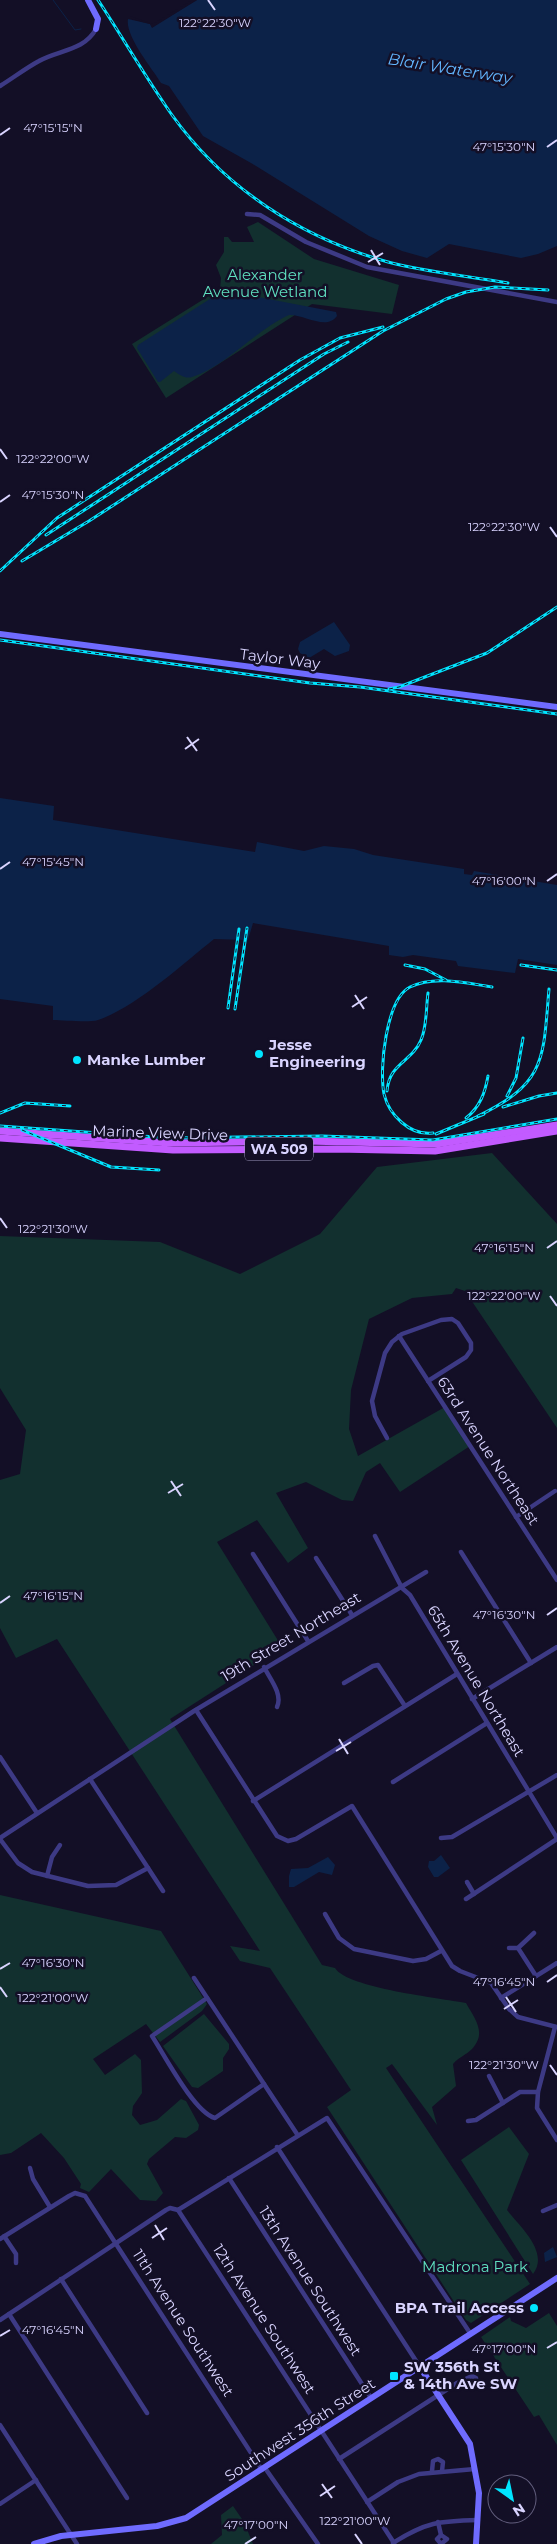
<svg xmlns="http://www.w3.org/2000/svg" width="557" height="2544" font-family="Montserrat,sans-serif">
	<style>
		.green { fill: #12302f }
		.water { fill: #0c2248 }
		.pier { fill: #130f26 }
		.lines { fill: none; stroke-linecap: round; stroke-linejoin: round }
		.stream { stroke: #0c2248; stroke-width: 1 }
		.street { stroke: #3d3a85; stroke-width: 4.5 }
		.secondary { stroke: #6f6bff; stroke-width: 6 }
		.primary { stroke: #c25bff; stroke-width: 7 }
		.rail-casing { stroke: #00e5ff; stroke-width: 3 }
		.rail { stroke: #130f26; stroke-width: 1; stroke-dasharray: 4; stroke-linecap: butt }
		.ticks { fill: none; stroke: #d9d4ff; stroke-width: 2 }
		.poi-dot { fill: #00e5ff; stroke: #130f26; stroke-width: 2 }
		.labels { text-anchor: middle; stroke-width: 5; stroke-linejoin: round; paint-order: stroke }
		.shield { fill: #130f26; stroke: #9e99be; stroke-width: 1 }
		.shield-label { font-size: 14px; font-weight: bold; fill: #d9d4ff }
		.park-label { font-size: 15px; fill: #5fe0c0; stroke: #130f26 }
		.street-label { font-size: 15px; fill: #d9d4ff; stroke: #130f26 }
		.poi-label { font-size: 15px; font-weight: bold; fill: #d9d4ff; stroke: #130f26; text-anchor: start }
		.water-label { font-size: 16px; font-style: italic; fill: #62b6ff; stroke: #130f26 }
		.ticks-label { font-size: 12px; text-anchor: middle; fill: #d9d4ff; stroke: #130f26; stroke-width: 5; stroke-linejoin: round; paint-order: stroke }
	</style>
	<rect width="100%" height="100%" fill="#130f26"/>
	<g class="green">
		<polygon points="258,222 314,259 399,285 392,314 312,304 166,398 132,344 220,289 221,278 216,265 224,252 224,237 228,237 232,242 254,242 247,227"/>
		<path d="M 492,1153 L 557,1224 L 557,1428 L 465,1291 L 456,1288 L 452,1294 L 412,1298 L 369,1319 L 351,1390 L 349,1429 L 358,1456 L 445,1407 L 470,1446 L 400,1492 L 380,1463 L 366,1472 L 353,1501 L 342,1500 L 306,1482 L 276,1493 L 308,1548 L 288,1563 L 257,1520 L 217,1542 L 282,1647 L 170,1719 L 322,1965 L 335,1968 C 347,1988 440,1998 466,2003 C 475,2019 487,2033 472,2049 C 466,2055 459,2057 453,2064 L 456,2086 L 432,2107 L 437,2125 L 392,2064 L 386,2068 L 530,2284 L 471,2323 L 466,2320 L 327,2107 L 351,2090 L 270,1968 L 240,1961 L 230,1946 L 260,1951 L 57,1639 L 16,1658 L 0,1628 L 0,1480 L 20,1474 L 26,1430 L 0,1388 L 0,1236 L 160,1242 L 240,1274 L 320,1234 L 377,1167 Z"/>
		<polygon points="0,1895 161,1931 207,2004 202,2011 160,2042 146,2024 93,2059 105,2075 135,2054 141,2060 142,2093 133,2106 132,2115 140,2125 157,2120 181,2099 186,2101 199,2125 198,2130 186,2138 175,2137 149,2159 147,2164 163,2193 156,2201 140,2200 111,2169 89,2192 80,2188 81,2184 64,2158 41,2133 11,2153 0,2155"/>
		<polygon points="204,2014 229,2044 229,2049 223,2058 223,2071 198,2088 192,2087 163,2046"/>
		<path d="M 509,2127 L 529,2154 L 507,2210 C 519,2226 550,2252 533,2274 L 461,2160 Z"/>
		<polygon points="549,2313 557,2326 557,2445 539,2415 534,2417 481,2337 510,2317 511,2321 526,2328"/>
		<polygon points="233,2506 244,2522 253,2544 211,2544 222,2535 221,2515"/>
	</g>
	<g class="water">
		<path d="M 197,0 L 557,0 L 557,246 L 538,254 L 521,258 L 449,244 L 427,258 L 402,251 L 369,236 L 251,163 L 203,136 L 169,86 L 161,83 C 151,67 125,36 128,19 L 150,24 L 152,27 Z"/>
		<path d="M 232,292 L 336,312 L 337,316 C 326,331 304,314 289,315 C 257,329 225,367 192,377 C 185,379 180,375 174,371 L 160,382 L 158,382 L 137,348 L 138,345 L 213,297 Z"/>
		<polygon points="334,622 350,645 349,651 335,656 324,649 309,658 300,653 298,649 300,642"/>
		<path d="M 0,798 L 54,806 L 53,820 L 255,852 L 257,842 L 304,851 L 324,846 L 354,849 L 373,855 L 464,869 L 464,874 L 472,875 L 474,871 L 557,885 L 557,965 L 518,959 L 515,973 L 458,966 L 456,961 L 413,955 L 403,957 L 389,955 L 389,946 L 253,923 L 248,940 L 214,939 C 183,964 136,1007 98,1020 C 88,1023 64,1020 53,1020 L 53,1006 L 0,999 Z"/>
		<polygon points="441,1855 450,1868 438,1877 434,1877 428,1867 429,1861 434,1861"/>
		<polygon points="328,1857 335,1865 332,1875 319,1872 294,1887 289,1887 289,1876 291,1869 308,1868"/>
		<polygon points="553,2247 557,2257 545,2262 544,2253"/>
	</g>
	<polygon class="pier" points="192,0 197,0 152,28 150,24 132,19 130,16 153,24"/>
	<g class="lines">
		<polyline class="stream" points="53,0 75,30 81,29"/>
		<g class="street">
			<path d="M 0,86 C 13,78 26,68 39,61 C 58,50 84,51 96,29"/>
			<polyline points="247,214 260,215 306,242 367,267 557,302"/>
			<polyline points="399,1336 557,1580"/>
			<polyline points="387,1438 375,1416 372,1401 385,1353 392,1342 402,1334 441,1320 452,1319 458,1323 471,1343 471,1350 466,1357 428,1381"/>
			<polyline points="516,1517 555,1491"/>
			<polyline points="375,1536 402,1588 410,1595 557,1838"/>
			<polyline points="461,1552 531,1663"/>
			<polyline points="253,1554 308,1641"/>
			<polyline points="316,1558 352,1615"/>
			<path d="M 264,1667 C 270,1679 283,1694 277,1707"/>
			<polyline points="344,1683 373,1666 378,1665 405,1706"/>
			<polyline points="472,1699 557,1647"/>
			<polyline points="196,1710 277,1836 288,1841 296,1839 352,1806 452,1966 460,1971 491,1983 509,2009 518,2017 557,2027"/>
			<polyline points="0,1757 37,1813"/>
			<polyline points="90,1779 163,1891"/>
			<polyline points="393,1782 487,1723"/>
			<polyline points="253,1801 457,1674"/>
			<polyline points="0,1838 194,1711 426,1572"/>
			<polyline points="441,1838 452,1837 557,1775"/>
			<polyline points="0,1839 18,1863 32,1872 88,1886 116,1885 148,1868"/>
			<polyline points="47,1876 52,1857 60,1845"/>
			<polyline points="467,1882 474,1894"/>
			<polyline points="466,1899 557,1839"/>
			<polyline points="325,1914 339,1938 354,1949 413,1961 426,1959 441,1951"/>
			<polyline points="509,1948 518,1948 534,1933"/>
			<polyline points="518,1948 536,1976"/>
			<polyline points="194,1978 297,2134"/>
			<path d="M 207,1998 L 152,2036 C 165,2056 194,2112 215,2118 L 264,2084"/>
			<polyline points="501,1998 557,1963"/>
			<polyline points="555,2027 538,2092 537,2108 557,2140"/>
			<polyline points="489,2076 503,2103"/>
			<polyline points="468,2121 476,2120 520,2092 538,2092"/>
			<polyline points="277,2147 420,2367"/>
			<polyline points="30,2168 33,2179 50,2207"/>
			<polyline points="229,2178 371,2398"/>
			<polyline points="178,2210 394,2543"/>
			<polyline points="543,2211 557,2205"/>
			<polyline points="4,2236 16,2254 16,2263"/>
			<polyline points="0,2239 69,2196 75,2193 85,2196 262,2470"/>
			<polyline points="61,2279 147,2413"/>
			<polyline points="9,2314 127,2498"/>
			<polyline points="0,2320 166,2210 170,2208 178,2210 327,2118 470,2333"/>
			<polyline points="0,2425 77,2544"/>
			<polyline points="339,2459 457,2383 472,2376 476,2378 476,2381 471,2384 468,2379"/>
			<polyline points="265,2468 318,2544"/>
			<polyline points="432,2471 433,2461 438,2459 443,2462 442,2471"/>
			<polyline points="367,2502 398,2482 419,2474 475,2469"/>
			<polyline points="0,2504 36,2480"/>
			<polyline points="438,2522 441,2535 437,2539 441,2544"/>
			<polyline points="441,2535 447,2539 441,2544"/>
			<path d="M 393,2543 C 426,2522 439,2521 478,2520"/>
		</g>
		<g class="secondary">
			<polyline points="88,0 98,19 96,29"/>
			<polyline points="0,634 557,707"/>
			<polyline points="420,2367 470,2444 479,2493 476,2544"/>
			<polyline points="34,2544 61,2536 157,2526 186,2518 557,2278"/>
		</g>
		<g class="primary">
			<polyline points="0,1131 170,1143 305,1141 436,1144 557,1125"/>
			<polyline points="0,1138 173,1150 337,1149 435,1151 557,1131"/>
		</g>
		<defs>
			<g id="rail">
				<path d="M 98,0 C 123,38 146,78 172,115 C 225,189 302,238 388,262 C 426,272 468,276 508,283"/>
				<polyline points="46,535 324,354 348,342"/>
				<polyline points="22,561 89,521 383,331 446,299 466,292 495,287 548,290"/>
				<polyline points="0,571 57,518 300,360 340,338 383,327"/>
				<polyline points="0,640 310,683 360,687 557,714"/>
				<polyline points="389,689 399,687 487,653 557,607"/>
				<polyline points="405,965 425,969 446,980"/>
				<polyline points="521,965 557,970"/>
				<polyline points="228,1008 239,929"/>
				<polyline points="235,1009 247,928"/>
				<path d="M 387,1091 C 389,1063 412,1062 421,1040 C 427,1027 426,1007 428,993"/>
				<polyline points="507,1096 516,1078 523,1038"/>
				<polyline points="503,1107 539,1096 557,1093"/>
				<polyline points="0,1113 25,1103 70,1106"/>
				<path d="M 478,1116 C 547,1083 543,1058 549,989"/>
				<path d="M 466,1118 C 480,1107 485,1093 488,1076"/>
				<polyline points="0,1126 170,1138 322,1136 433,1140 557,1119"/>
				<polyline points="22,1130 111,1167 159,1170"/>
				<path d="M 433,1133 C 410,1136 389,1115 384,1094 C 379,1069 386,999 410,987 C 435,975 466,983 492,987"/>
				<polyline points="436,1134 484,1114"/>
			</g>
		</defs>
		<use href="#rail" class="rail-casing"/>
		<use href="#rail" class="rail"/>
	</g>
	<path class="ticks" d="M 208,0 L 215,10M 0,135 L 10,128M 547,147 L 557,140M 371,250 L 380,265M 368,262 L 383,253M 0,449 L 7,459M 0,502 L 10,495M 550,527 L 557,537M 187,737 L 197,751M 185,749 L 199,739M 0,869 L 10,862M 547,881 L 557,874M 355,995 L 364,1009M 352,1007 L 367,997M 0,1218 L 7,1228M 547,1248 L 557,1241M 550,1296 L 557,1306M 171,1481 L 181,1496M 168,1493 L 183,1484M 0,1603 L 10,1596M 547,1615 L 557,1608M 339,1739 L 348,1754M 336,1751 L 351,1742M 0,1969 L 10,1963M 547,1982 L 557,1975M 0,1987 L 7,1997M 506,1997 L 516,2012M 504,2009 L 518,2000M 550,2065 L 557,2075M 155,2225 L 164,2240M 152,2238 L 167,2228M 0,2336 L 10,2330M 547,2348 L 557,2342M 322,2484 L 332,2498M 320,2496 L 335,2486M 355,2534 L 362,2544M 245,2544 L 256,2537"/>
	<g class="poi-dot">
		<circle cx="259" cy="1054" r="5"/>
		<circle cx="77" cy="1060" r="5"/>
		<circle cx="534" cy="2308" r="5"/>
		<rect x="389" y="2371" width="10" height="10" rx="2.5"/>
	</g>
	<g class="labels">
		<rect class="shield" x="245" y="1137.5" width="68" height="23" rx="4"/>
		<g class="shield-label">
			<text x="279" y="1154">WA 509</text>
		</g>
		<g class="park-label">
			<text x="265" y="280">Alexander<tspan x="265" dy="17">Avenue Wetland</tspan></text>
			<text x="475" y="2272">Madrona Park</text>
		</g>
		<g class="street-label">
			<text transform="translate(280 659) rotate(7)" y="5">Taylor Way</text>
			<text transform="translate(160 1133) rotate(2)" y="5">Marine View Drive</text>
			<text transform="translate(488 1451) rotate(57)" y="5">63rd Avenue Northeast</text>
			<text transform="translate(291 1637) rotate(-31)" y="5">19th Street Northeast</text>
			<text transform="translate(476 1681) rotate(59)" y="5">65th Avenue Northeast</text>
			<text transform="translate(310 2281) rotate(57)" y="5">13th Avenue Southwest</text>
			<text transform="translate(264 2319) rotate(57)" y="5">12th Avenue Southwest</text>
			<text transform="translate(183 2323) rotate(57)" y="5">11th Avenue Southwest</text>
			<text transform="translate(300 2430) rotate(-33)" y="5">Southwest 356th Street</text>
		</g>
		<g class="poi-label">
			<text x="269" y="1050">Jesse<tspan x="269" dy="17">Engineering</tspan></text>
			<text x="87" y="1065">Manke Lumber</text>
			<text x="524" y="2313" text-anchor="end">BPA Trail Access</text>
			<text x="404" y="2372">SW 356th St<tspan x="404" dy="17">&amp; 14th Ave SW</tspan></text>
		</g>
		<g class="water-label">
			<text transform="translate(450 68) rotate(9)" y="6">Blair Waterway</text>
		</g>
	</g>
	<g class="ticks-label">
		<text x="215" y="27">122°22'30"W</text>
		<text x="53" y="132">47°15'15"N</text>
		<text x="504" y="151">47°15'30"N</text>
		<text x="53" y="463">122°22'00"W</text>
		<text x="53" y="499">47°15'30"N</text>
		<text x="504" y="531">122°22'30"W</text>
		<text x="53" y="866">47°15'45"N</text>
		<text x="504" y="885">47°16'00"N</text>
		<text x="53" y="1233">122°21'30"W</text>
		<text x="504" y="1252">47°16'15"N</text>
		<text x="504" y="1300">122°22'00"W</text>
		<text x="53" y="1600">47°16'15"N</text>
		<text x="504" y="1619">47°16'30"N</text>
		<text x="53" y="1967">47°16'30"N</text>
		<text x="504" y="1986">47°16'45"N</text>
		<text x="53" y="2002">122°21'00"W</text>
		<text x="504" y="2069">122°21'30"W</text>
		<text x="53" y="2334">47°16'45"N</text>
		<text x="504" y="2353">47°17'00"N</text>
		<text x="355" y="2525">122°21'00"W</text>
		<text x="256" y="2529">47°17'00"N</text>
	</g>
	<g transform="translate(512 2499) rotate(147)"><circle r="24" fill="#130f26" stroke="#625e7d"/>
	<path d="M0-4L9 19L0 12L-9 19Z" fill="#00e5ff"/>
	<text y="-8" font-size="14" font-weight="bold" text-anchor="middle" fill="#d9d4ff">N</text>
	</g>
</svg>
